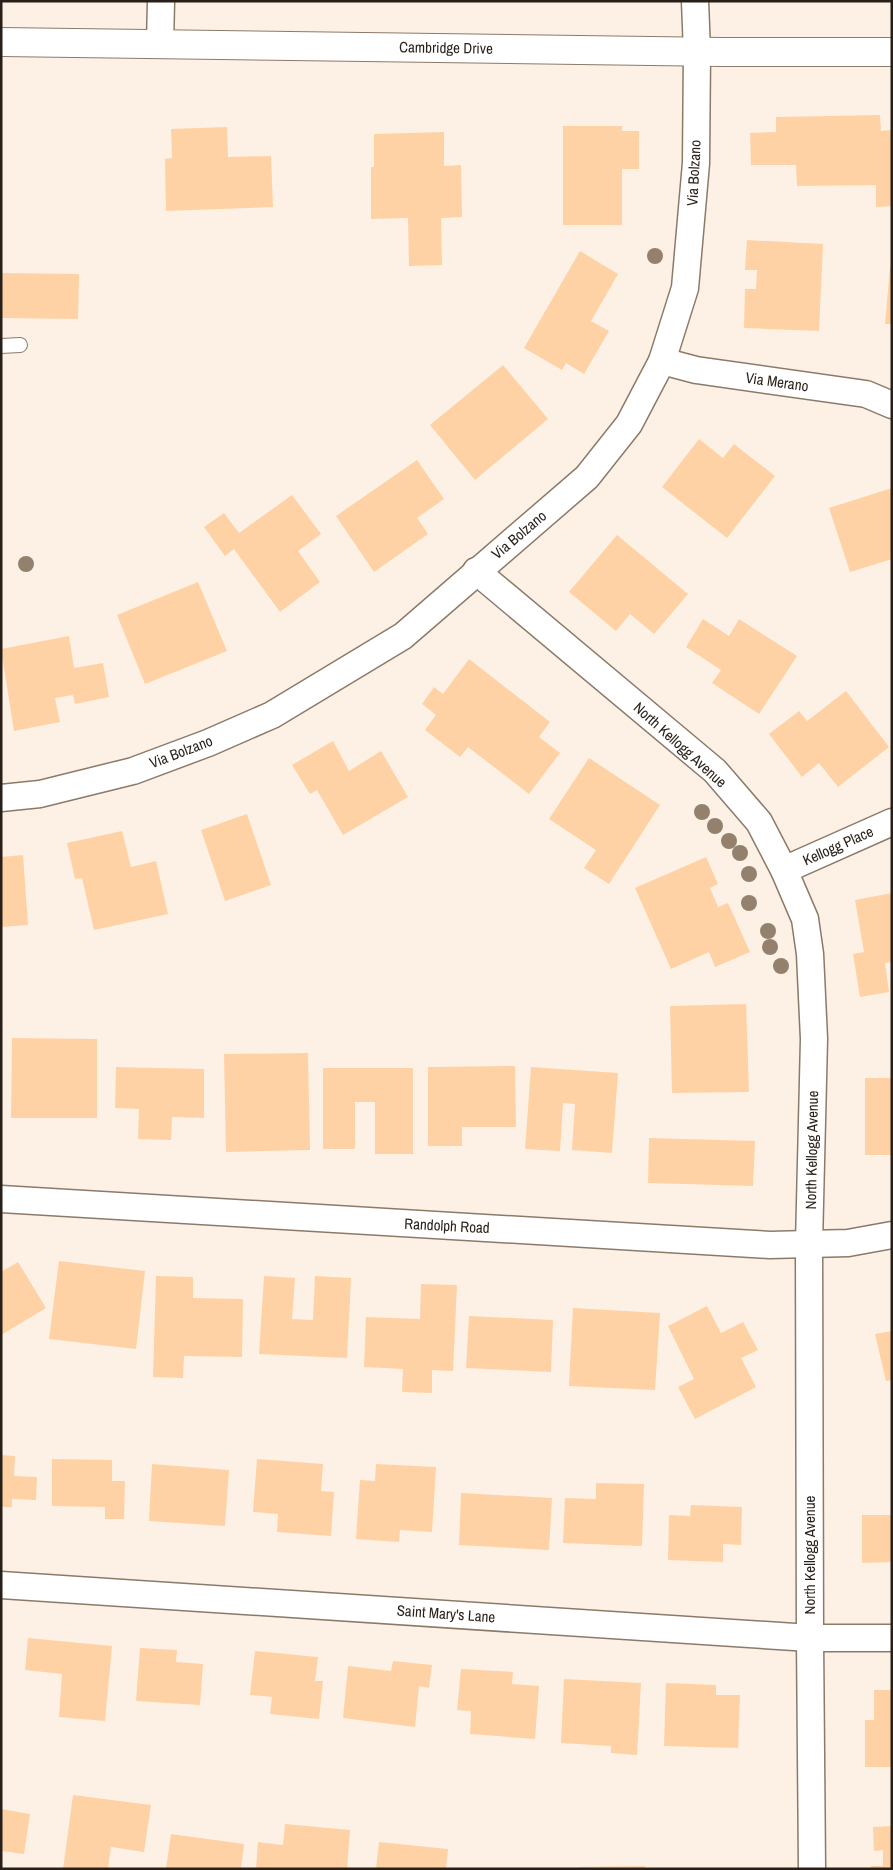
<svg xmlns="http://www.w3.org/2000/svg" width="893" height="1870" font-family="'Archivo Narrow',sans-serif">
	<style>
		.building { fill: #ffd2a5 }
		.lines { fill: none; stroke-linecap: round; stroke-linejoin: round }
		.lane-casing { stroke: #8c7a69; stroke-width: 16 }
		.street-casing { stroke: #8c7a69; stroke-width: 29 }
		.secondary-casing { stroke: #8c7a69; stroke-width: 30 }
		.lane { stroke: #fff; stroke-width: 14 }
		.street { stroke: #fff; stroke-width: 26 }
		.secondary { stroke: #fff; stroke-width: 28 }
		.tree { fill: #93816e }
		.labels { text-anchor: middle; stroke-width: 4; stroke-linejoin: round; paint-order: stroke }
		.street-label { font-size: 15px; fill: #271f18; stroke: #fff }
	</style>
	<rect width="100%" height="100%" fill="#fdf1e5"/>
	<g class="building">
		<polygon points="880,115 881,131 892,130 892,206 876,207 876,185 797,186 796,165 751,165 750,133 776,132 776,117"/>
		<polygon points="563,126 622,126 622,131 639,131 639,169 622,169 622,225 563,225"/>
		<polygon points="227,127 228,157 271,156 273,207 166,211 165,159 172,158 171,129"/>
		<polygon points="444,132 444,166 461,165 462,217 441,218 442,265 409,266 408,218 371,219 371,167 374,167 374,134"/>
		<polygon points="747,240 823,244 819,331 744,328 745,289 756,289 757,270 745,270"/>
		<polygon points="580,251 618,274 591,321 609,331 584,374 566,363 562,370 524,348"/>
		<polygon points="890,267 892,267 892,324 885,324"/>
		<polygon points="1,273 79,274 78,319 1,318"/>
		<polygon points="503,365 548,419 475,480 430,425"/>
		<polygon points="699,439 723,458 734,444 775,476 727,538 662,487"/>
		<polygon points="417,460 444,499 417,518 428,534 374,572 336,516"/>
		<polygon points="892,488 892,559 850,572 829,508"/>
		<polygon points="292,495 321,534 298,551 320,582 280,612 234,549 225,556 204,527 224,513 239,533"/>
		<polygon points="617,535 688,594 654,634 630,614 616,631 569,592"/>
		<polygon points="198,582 227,651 145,684 117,615"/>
		<polygon points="703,619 729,636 739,619 797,656 759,714 712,683 721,670 686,647"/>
		<polygon points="69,636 74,668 103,663 109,697 75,704 73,695 55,698 60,722 14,731 1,649"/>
		<polygon points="469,659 550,722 539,737 560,753 529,794 468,747 460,757 425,730 436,715 422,704 434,687 443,694"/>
		<polygon points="846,691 889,747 838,787 819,763 802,777 769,734 799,711 807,721"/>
		<polygon points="333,741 349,771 381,751 408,797 343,835 317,790 310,794 292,765"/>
		<polygon points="589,758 660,805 609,884 584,868 596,850 549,819"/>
		<polygon points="247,814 271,885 225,901 201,830"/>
		<polygon points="122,831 131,867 156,861 168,914 94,930 82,878 75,879 67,843"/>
		<polygon points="23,855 28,925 1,927 1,857"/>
		<polygon points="706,857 718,884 710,888 718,907 728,903 750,952 715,967 709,952 671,969 635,888"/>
		<polygon points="892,893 892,962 885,963 889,992 860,997 853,954 864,952 855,900"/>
		<polygon points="746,1004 749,1092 672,1093 670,1006"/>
		<polygon points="12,1038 97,1039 97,1118 11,1118"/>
		<polygon points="308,1053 310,1150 226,1152 224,1054"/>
		<polygon points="515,1066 516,1127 462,1127 462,1146 428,1146 428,1067"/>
		<polygon points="116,1067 204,1069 204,1118 172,1117 171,1140 138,1139 139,1109 115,1108"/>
		<polygon points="531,1067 618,1073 612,1153 572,1150 575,1104 563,1103 560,1151 525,1149"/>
		<polygon points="323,1068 413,1068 413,1154 375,1154 375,1102 355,1102 355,1149 323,1149"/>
		<rect x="865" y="1078" width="27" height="77"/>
		<polygon points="649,1138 755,1141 753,1186 648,1183"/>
		<polygon points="59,1261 145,1271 136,1349 49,1339"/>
		<polygon points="18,1262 46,1308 1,1335 1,1272"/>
		<polygon points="156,1276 193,1277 193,1298 243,1299 242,1357 184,1356 183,1378 153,1377"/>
		<polygon points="264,1276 295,1278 292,1319 313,1320 315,1276 351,1278 347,1358 259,1354"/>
		<polygon points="421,1284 457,1285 453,1371 432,1370 432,1393 402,1392 403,1369 364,1367 366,1317 420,1319"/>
		<polygon points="707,1306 721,1333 743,1322 758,1350 741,1358 756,1387 695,1419 678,1387 694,1379 668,1326"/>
		<polygon points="573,1308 660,1313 655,1390 569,1386"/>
		<polygon points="469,1316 553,1320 551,1372 466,1368"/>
		<polygon points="892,1331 892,1380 886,1381 875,1334"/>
		<polygon points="1,1455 15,1456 14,1476 37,1477 36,1500 12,1499 12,1507 1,1507"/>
		<polygon points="52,1459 112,1460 112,1481 125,1481 124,1519 105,1519 105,1507 52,1506"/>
		<polygon points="257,1459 323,1464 321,1491 334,1492 331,1536 277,1532 278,1514 253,1512"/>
		<polygon points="152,1464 229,1470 225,1526 149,1521"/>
		<polygon points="376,1464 436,1467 432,1532 400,1530 399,1542 356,1539 360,1480 375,1481"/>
		<polygon points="596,1483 644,1484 642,1546 563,1543 565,1498 596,1499"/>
		<polygon points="461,1493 552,1498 549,1550 459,1545"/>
		<polygon points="691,1505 742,1507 741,1545 723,1544 723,1562 668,1560 669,1515 690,1516"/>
		<polygon points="862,1515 892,1515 892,1562 862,1563"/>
		<polygon points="28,1638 112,1646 105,1721 59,1717 62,1674 25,1670"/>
		<polygon points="140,1648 177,1650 176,1662 203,1664 200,1705 136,1701"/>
		<polygon points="255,1651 318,1657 315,1681 323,1681 319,1719 270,1714 272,1697 250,1695"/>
		<polygon points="393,1661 432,1665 429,1688 419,1686 415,1727 343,1718 348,1666 391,1671"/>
		<polygon points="461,1669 513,1672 512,1684 539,1686 535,1739 470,1734 471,1711 457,1710"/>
		<polygon points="564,1679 641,1683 637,1755 611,1753 611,1746 561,1743"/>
		<polygon points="666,1683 716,1685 716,1695 740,1695 738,1748 664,1746"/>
		<polygon points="874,1690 892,1690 892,1767 865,1767 865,1720 874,1720"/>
		<polygon points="73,1795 151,1805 144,1852 111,1847 108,1869 63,1869"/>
		<polygon points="1,1809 30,1814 24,1854 1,1851"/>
		<polygon points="285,1824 350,1830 347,1869 256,1869 258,1842 283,1845"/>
		<polygon points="892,1826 892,1869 871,1869 871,1866 883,1866 883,1850 874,1851 873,1827"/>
		<polygon points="171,1834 244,1844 241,1869 166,1869"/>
		<polygon points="379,1842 448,1849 446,1869 376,1869"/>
		<polygon points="645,1866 645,1869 579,1869 579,1867"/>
	</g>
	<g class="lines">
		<defs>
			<polyline id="lane" points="1,346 20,345"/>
			<g id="street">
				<polyline points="160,44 161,1"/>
				<polyline points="662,361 696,370 866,394 892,405"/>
				<polyline points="476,571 715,771 759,822 784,870 805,919 810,954 814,1039 809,1244 810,1638 812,1869"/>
				<polyline points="1,798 40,794 133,771 208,743 272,715 403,636 587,477 629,424 662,361 685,288 696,163 697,52 695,1"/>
				<polyline points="784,870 892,822"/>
				<polyline points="1,1199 770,1245 848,1243 892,1235"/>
				<polyline points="1,1585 810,1638 892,1638"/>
			</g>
			<polyline id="secondary" points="1,42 722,52 892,52"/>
		</defs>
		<use href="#lane" class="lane-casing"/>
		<use href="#street" class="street-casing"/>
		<use href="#secondary" class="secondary-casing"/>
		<use href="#lane" class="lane"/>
		<use href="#street" class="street"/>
		<use href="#secondary" class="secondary"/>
	</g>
	<g class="tree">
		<circle cx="655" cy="256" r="8"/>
		<circle cx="26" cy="564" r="8"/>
		<circle cx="702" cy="812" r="8"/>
		<circle cx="715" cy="826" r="8"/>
		<circle cx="729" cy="841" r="8"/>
		<circle cx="740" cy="853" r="8"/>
		<circle cx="749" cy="874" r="8"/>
		<circle cx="749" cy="903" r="8"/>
		<circle cx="768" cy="931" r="8"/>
		<circle cx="770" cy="947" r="8"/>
		<circle cx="781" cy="966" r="8"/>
	</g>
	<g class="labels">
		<g class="street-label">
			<text transform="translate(446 48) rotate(1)" y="5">Cambridge Drive</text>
			<text transform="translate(694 173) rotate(-87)" y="5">Via Bolzano</text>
			<text transform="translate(777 382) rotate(8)" y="5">Via Merano</text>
			<text transform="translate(519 535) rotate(-40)" y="5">Via Bolzano</text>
			<text transform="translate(680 745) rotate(42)" y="5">North Kellogg Avenue</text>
			<text transform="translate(181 752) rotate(-21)" y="5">Via Bolzano</text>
			<text transform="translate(838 846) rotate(-24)" y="5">Kellogg Place</text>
			<text transform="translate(812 1150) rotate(-89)" y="5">North Kellogg Avenue</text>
			<text transform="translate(447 1226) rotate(3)" y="5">Randolph Road</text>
			<text transform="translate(810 1555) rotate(-90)" y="5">North Kellogg Avenue</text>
			<text transform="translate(446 1614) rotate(4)" y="5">Saint Mary's Lane</text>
		</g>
	</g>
	<rect width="893" height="1870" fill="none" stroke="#271f18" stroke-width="5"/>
</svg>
